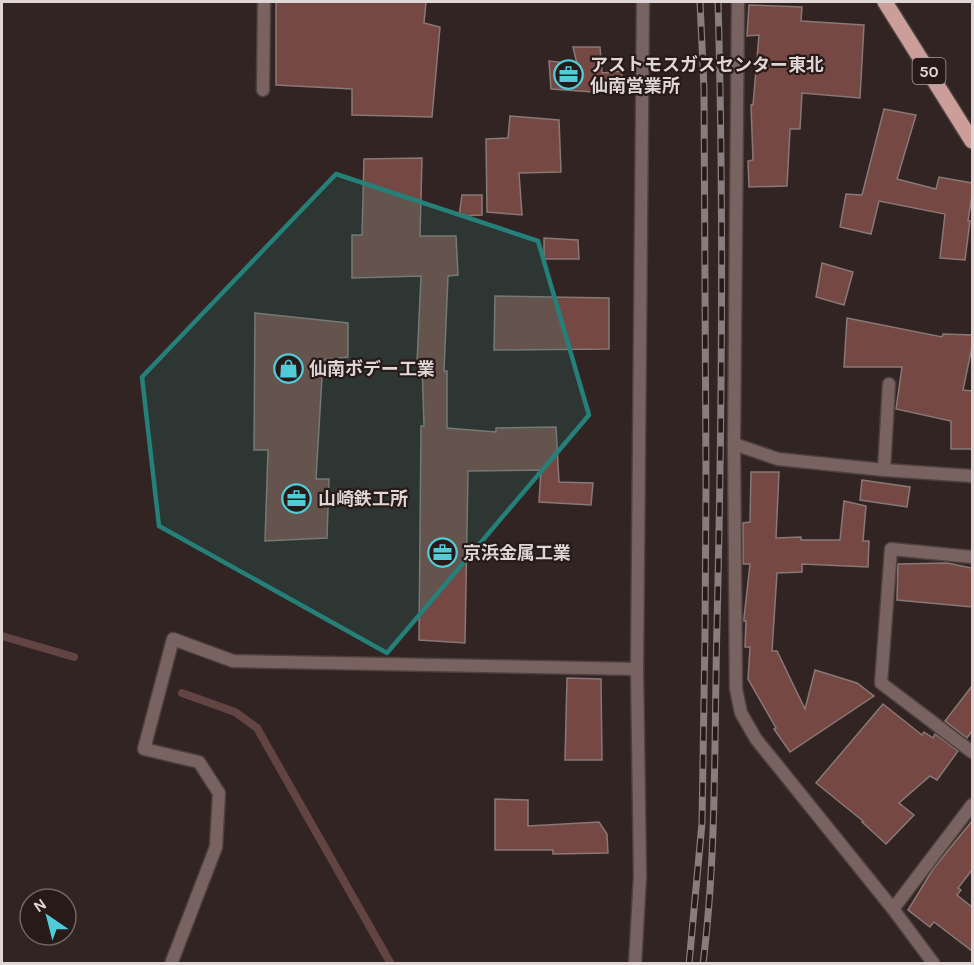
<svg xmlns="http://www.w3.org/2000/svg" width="974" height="965" font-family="Karla,'Noto Sans JP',sans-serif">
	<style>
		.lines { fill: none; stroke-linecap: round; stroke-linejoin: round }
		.stream { stroke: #624443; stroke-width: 8 }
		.building { fill: #764844; stroke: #887876; stroke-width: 1.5 }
		.minor-casing { stroke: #4d403f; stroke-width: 15 }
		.primary-casing { stroke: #4d403f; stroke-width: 18 }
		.minor { stroke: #796360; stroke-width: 12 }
		.primary { stroke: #cb9e99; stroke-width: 15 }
		.rail-casing { stroke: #887d7c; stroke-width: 7 }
		.rail { stroke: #271a19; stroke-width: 4.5; stroke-dasharray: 14; stroke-linecap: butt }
		.marked { fill: #248078; fill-opacity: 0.2; stroke: #248078; stroke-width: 4.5; stroke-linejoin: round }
		.labels { text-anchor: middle; stroke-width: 4.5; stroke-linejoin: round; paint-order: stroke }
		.shield { fill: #271a19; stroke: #a89e9d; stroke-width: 1.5 }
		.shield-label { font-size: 16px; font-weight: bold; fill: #dfd6d5 }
		.poi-label { font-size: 18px; font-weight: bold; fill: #dfd6d5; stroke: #271a19; text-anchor: start }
	</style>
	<rect width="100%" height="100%" fill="#312422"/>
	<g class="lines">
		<g class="stream">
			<polyline points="2,636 74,657"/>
			<polyline points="182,693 235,712 257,728 391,964"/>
		</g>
	</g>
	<g class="building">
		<polygon points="276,2 426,2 424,23 440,27 432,117 352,115 352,89 276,85"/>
		<polygon points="749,5 802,7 801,21 864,25 860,98 802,93 800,129 790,129 787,186 749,187 748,161 753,160 751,105 753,105 759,35 747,36"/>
		<polygon points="573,47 600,47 602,73 622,71 622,94 551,89 549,61 577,64"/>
		<polygon points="884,109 916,115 897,179 936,189 939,177 972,183 972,195 968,221 970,221 965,260 940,258 945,214 879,201 871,234 840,227 846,194 862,195"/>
		<polygon points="510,116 559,120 561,172 519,173 522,215 487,212 486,139 508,138"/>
		<polygon points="422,158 420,236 456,236 458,275 448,276 444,371 447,371 447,428 496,432 496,428 556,427 559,482 593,483 591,505 539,502 541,470 468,471 465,643 419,640 421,426 424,426 422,363 417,363 421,276 352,278 352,235 362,235 364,159"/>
		<polygon points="462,195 482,195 482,215 459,216"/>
		<polygon points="544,238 578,240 579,259 544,259"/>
		<polygon points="822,263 853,272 844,305 816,297"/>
		<polygon points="495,296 609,298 609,349 494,350"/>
		<polygon points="255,313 348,323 348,357 323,360 316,479 329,479 327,538 265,541 268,450 254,450"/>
		<polygon points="847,318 942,337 943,334 972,335 972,347 963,390 972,391 972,449 951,449 951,421 896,409 902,367 844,367"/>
		<polygon points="751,472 779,472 776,538 801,537 801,540 840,540 844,501 866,506 863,541 869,541 868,567 802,564 802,572 777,573 772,651 777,651 805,709 815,670 857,683 874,696 790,752 774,729 776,728 748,679 750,647 745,647 746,621 744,621 744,618 750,564 743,564 743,523 750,522"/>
		<polygon points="862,480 910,487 907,507 860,500"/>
		<polygon points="947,563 972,568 972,607 897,600 898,564"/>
		<polygon points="567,678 601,679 602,760 565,760"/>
		<polygon points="972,686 972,731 967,738 945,721"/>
		<polygon points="883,704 922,735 924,732 933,738 935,734 958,751 937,780 930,776 899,803 914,815 886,844 862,822 863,821 816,783"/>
		<polygon points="495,799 528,800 528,826 599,822 607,834 608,853 553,854 553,850 495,850"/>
		<polygon points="972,821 972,870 958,888 961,890 957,895 972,907 972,951 934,922 930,927 908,910 933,869"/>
	</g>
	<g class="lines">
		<defs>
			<g id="minor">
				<polyline points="738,2 734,444 736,689 741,713 756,739 893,909 934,964"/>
				<polyline points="263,90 264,2"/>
				<polyline points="734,444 778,459 884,470 972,476"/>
				<polyline points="884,470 889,384"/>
				<polyline points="972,557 891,549 881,683 972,752"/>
				<polyline points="893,909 972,805"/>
				<polyline points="171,964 216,847 219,793 199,762 144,749 173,639 233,661 637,669"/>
				<polyline points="635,964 640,876 637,669 643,2"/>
			</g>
			<polyline id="primary" points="885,2 972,141"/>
		</defs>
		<use href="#minor" class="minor-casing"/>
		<use href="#primary" class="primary-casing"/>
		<use href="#minor" class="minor"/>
		<use href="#primary" class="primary"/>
		<defs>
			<g id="rail">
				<polyline points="689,964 702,823 705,635 706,482 704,89 700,2"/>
				<path d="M 703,964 C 717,851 714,738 717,625 C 722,417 724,209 718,2"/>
			</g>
		</defs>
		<use href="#rail" class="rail-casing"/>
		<use href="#rail" class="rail"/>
	</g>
	<path class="marked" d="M 336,174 L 538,241 L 589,415 L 387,653 L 159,526 L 142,377 Z"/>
	<defs>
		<symbol id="office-ring" viewBox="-11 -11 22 22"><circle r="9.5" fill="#271a19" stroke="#52cbd9" stroke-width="1.5"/><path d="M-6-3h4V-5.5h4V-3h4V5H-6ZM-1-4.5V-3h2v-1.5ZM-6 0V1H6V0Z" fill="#52cbd9"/></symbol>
		<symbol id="shop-ring" viewBox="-11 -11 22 22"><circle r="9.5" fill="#271a19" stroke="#52cbd9" stroke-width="1.5"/><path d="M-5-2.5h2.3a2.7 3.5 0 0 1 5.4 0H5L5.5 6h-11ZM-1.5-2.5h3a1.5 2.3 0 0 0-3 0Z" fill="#52cbd9"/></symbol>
	</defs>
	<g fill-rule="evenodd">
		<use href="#office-ring" x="552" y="58" width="33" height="33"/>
		<use href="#shop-ring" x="272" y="352" width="33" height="33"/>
		<use href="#office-ring" x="280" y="482" width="33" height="33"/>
		<use href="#office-ring" x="426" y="536" width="33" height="33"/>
	</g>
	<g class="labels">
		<rect class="shield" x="912.5" y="58" width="33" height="26" rx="4.5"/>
		<g class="shield-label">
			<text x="929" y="77">50</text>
		</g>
		<g class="poi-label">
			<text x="590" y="71">アストモスガスセンター東北<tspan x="590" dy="21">仙南営業所</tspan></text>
			<text x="309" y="375">仙南ボデー工業</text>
			<text x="318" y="505">山崎鉄工所</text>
			<text x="463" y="559">京浜金属工業</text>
		</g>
	</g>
	<rect width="974" height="965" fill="none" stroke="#dfd6d5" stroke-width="6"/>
	<g transform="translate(48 917) rotate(325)"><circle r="28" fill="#271a19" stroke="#716564" stroke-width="1.5"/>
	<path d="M0-4.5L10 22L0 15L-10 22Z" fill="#52cbd9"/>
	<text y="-9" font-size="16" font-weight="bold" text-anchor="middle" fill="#dfd6d5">N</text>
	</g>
</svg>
